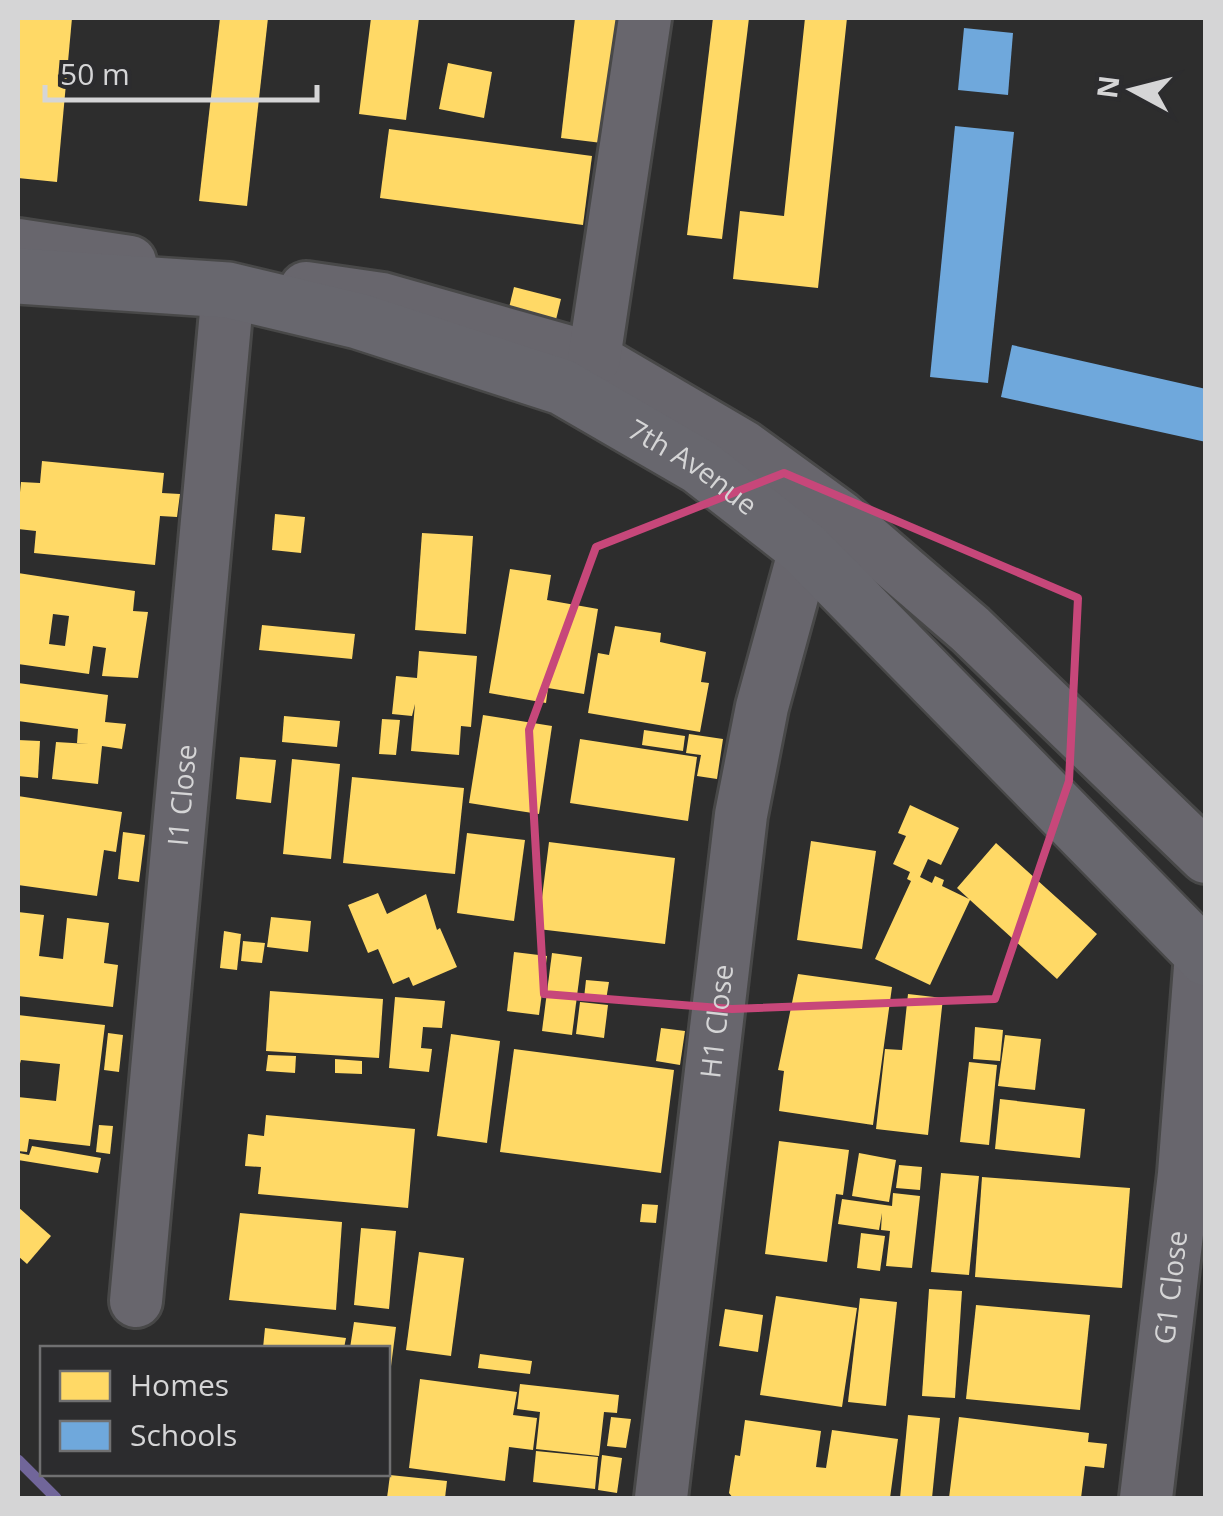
<svg xmlns="http://www.w3.org/2000/svg" width="1223" height="1516" font-family="'Open Sans',sans-serif">
	<style>
		.homes { fill: #ffd966; fill-rule: evenodd }
		.schools { fill: #6fa8dc }
		.lines { fill: none; stroke-linecap: round; stroke-linejoin: round }
		.stream { stroke: #71669a; stroke-width: 11 }
		.minor-casing { stroke: #484848; stroke-width: 58 }
		.major-casing { stroke: #484848; stroke-width: 60 }
		.minor { stroke: #68666d; stroke-width: 52 }
		.major { stroke: #68676e; stroke-width: 55 }
		.marked { fill: none; stroke: #c7477a; stroke-width: 8; stroke-linejoin: round }
		.labels { text-anchor: middle; stroke-width: 10; stroke-linejoin: round; paint-order: stroke }
		.street-label { font-size: 28px; fill: #d5d5d6; stroke: #2c2c2e }
	</style>
	<rect width="100%" height="100%" fill="#2d2d2d"/>
	<g class="homes">
		<polygon points="19,18 72,18 57,182 18,178"/>
		<polygon points="220,18 268,18 247,206 199,201"/>
		<polygon points="371,18 419,18 406,120 359,114"/>
		<polygon points="575,18 626,18 610,144 561,138"/>
		<polygon points="713,18 749,18 722,239 687,235"/>
		<polygon points="805,18 847,18 818,288 733,279 740,211 784,216"/>
		<polygon points="448,63 492,72 484,118 439,109"/>
		<polygon points="389,129 592,156 583,225 380,198"/>
		<polygon points="514,287 561,299 553,332 506,320"/>
		<polygon points="42,461 164,473 162,493 180,494 177,517 160,516 155,565 34,553 36,531 18,529 18,513 21,482 40,483"/>
		<polygon points="275,514 305,517 301,553 272,550"/>
		<polygon points="422,533 473,536 466,634 415,630"/>
		<polygon points="510,569 551,575 547,600 598,609 584,694 548,688 546,703 489,693"/>
		<path d="M 18,573 L 135,591 L 133,611 L 148,612 L 138,678 L 102,676 L 106,648 L 93,646 L 89,674 L 18,664 ZM 53,614 L 69,616 L 65,646 L 49,644 Z"/>
		<polygon points="262,625 355,634 352,659 259,650"/>
		<polygon points="615,626 661,633 660,642 706,652 701,682 709,683 700,732 588,713 598,653 609,655"/>
		<polygon points="419,651 477,656 471,727 461,726 459,755 411,751 415,704 412,716 392,714 396,676 417,678"/>
		<polygon points="18,683 108,695 105,722 126,724 122,749 102,746 98,784 52,779 56,742 89,744 77,743 78,729 18,721"/>
		<polygon points="483,715 552,726 539,814 469,803"/>
		<polygon points="284,716 340,721 337,747 282,742"/>
		<polygon points="382,719 400,720 396,755 379,754"/>
		<polygon points="644,730 685,736 683,751 642,745"/>
		<polygon points="689,734 723,739 717,779 697,776 701,755 686,753"/>
		<polygon points="580,739 697,757 688,821 570,803"/>
		<polygon points="18,740 40,741 38,778 18,776"/>
		<polygon points="240,757 276,760 271,803 236,799"/>
		<polygon points="292,759 340,764 331,859 283,854"/>
		<polygon points="352,777 464,788 455,874 343,863"/>
		<polygon points="18,796 122,812 116,852 104,850 97,896 18,885"/>
		<polygon points="910,805 959,828 941,865 928,859 920,877 932,883 935,876 944,880 942,886 969,899 957,888 996,843 1097,934 1057,979 970,900 930,985 875,959 911,881 907,879 910,872 893,864 906,836 898,833"/>
		<polygon points="123,832 145,835 139,882 118,879"/>
		<polygon points="467,833 525,840 514,921 457,913"/>
		<polygon points="811,841 876,851 862,949 797,940"/>
		<polygon points="549,842 675,858 665,944 538,929"/>
		<polygon points="378,893 387,914 426,894 437,930 440,928 457,967 413,986 409,977 393,984 378,949 368,953 348,905"/>
		<polygon points="18,912 44,915 39,956 63,959 67,918 109,923 104,963 118,965 113,1007 18,996"/>
		<polygon points="271,917 311,921 308,952 267,947"/>
		<polygon points="224,931 241,934 237,970 220,968"/>
		<polygon points="243,941 265,943 262,963 241,961"/>
		<polygon points="514,952 547,956 539,1015 507,1011"/>
		<polygon points="552,953 582,957 572,1035 542,1031"/>
		<polygon points="798,974 892,987 873,1125 779,1111 784,1071 778,1070"/>
		<polygon points="586,980 609,982 606,1000 584,998"/>
		<polygon points="270,991 383,999 379,1058 266,1051"/>
		<polygon points="908,994 943,998 928,1135 876,1129 885,1049 902,1050"/>
		<polygon points="395,997 445,1001 442,1028 423,1027 421,1048 432,1049 429,1072 389,1068"/>
		<polygon points="580,1002 608,1005 604,1038 576,1034"/>
		<polygon points="18,1015 105,1025 90,1146 29,1139 27,1152 18,1151 18,1097 56,1101 60,1064 21,1060 18,1071"/>
		<polygon points="975,1027 1003,1030 1000,1061 973,1059"/>
		<polygon points="661,1028 685,1031 680,1065 656,1061"/>
		<polygon points="108,1033 123,1035 119,1072 104,1070"/>
		<polygon points="451,1034 500,1041 487,1143 437,1136"/>
		<polygon points="1005,1035 1041,1039 1035,1090 998,1086"/>
		<polygon points="514,1049 674,1070 661,1173 500,1152"/>
		<polygon points="268,1055 296,1056 295,1073 266,1071"/>
		<polygon points="335,1059 362,1061 362,1074 335,1073"/>
		<polygon points="969,1062 997,1065 989,1145 960,1142"/>
		<polygon points="1000,1099 1085,1109 1080,1158 995,1149"/>
		<polygon points="266,1115 415,1129 408,1208 258,1194 261,1167 245,1166 248,1134 264,1136"/>
		<polygon points="99,1125 113,1126 110,1154 96,1152"/>
		<polygon points="779,1141 849,1150 843,1195 836,1194 827,1262 765,1254"/>
		<polygon points="32,1146 101,1158 98,1173 18,1160 19,1153 29,1155"/>
		<polygon points="859,1153 896,1160 889,1202 852,1196"/>
		<polygon points="899,1165 922,1167 920,1190 896,1188"/>
		<polygon points="941,1173 979,1176 969,1275 931,1272"/>
		<polygon points="982,1177 1130,1188 1122,1288 975,1277"/>
		<polygon points="893,1193 920,1196 912,1268 886,1266 890,1231 881,1230 882,1213 879,1230 838,1224 842,1199 892,1206"/>
		<polygon points="642,1204 658,1205 656,1223 640,1222"/>
		<polygon points="18,1207 51,1236 27,1264 18,1256"/>
		<polygon points="240,1213 342,1222 336,1310 229,1300"/>
		<polygon points="361,1228 396,1231 389,1309 354,1305"/>
		<polygon points="861,1233 885,1236 880,1271 857,1268"/>
		<polygon points="419,1252 464,1258 451,1356 406,1350"/>
		<polygon points="929,1289 962,1291 955,1398 922,1396"/>
		<polygon points="776,1296 857,1308 842,1407 760,1395"/>
		<polygon points="860,1298 897,1302 886,1406 848,1402"/>
		<polygon points="976,1305 1090,1315 1080,1410 966,1399"/>
		<polygon points="725,1309 763,1315 758,1352 719,1346"/>
		<polygon points="354,1322 396,1327 390,1374 388,1348 350,1348"/>
		<polygon points="265,1328 346,1338 344,1348 263,1348"/>
		<polygon points="480,1354 532,1361 530,1374 478,1368"/>
		<polygon points="420,1379 517,1392 513,1415 537,1418 533,1450 509,1447 505,1481 409,1468"/>
		<polygon points="520,1384 619,1395 617,1413 604,1412 599,1456 536,1449 540,1412 517,1409"/>
		<polygon points="908,1415 940,1418 932,1498 900,1498"/>
		<polygon points="611,1417 631,1419 626,1448 607,1446"/>
		<polygon points="959,1417 1089,1433 1088,1442 1107,1444 1104,1468 1085,1466 1081,1498 949,1498"/>
		<polygon points="745,1420 821,1431 816,1467 826,1468 832,1430 898,1439 890,1498 733,1498 729,1493 735,1455 740,1456"/>
		<polygon points="536,1451 598,1457 595,1489 533,1482"/>
		<polygon points="602,1455 622,1458 617,1493 598,1490"/>
		<polygon points="390,1475 447,1481 445,1498 387,1498"/>
	</g>
	<g class="schools">
		<polygon points="964,28 1013,33 1008,95 958,90"/>
		<polygon points="955,126 1014,132 988,383 930,377"/>
		<polygon points="1012,345 1206,389 1206,442 1001,397"/>
	</g>
	<g class="lines">
		<polyline class="stream" points="18,1460 56,1498"/>
		<defs>
			<g id="minor">
				<polyline points="18,245 130,262"/>
				<polyline points="306,288 382,299 594,359 744,447 839,516 970,629 1206,857"/>
				<polyline points="594,359 645,18"/>
				<path id="s1" d="M 136,1301 L 228,290"/>
				<path id="s2" d="M 661,1498 L 741,815 L 762,707 L 805,549"/>
				<path id="s3" d="M 1146,1498 L 1184,1174 L 1201,954"/>
			</g>
			<g id="major">
				<path id="s4" d="M 18,276 L 228,290 L 358,321 L 562,387 L 700,467 L 805,549 L 1206,958"/>
			</g>
		</defs>
		<use href="#minor" class="minor-casing"/>
		<use href="#major" class="major-casing"/>
		<use href="#minor" class="minor"/>
		<use href="#major" class="major"/>
	</g>
	<path class="marked" d="M 784,473 L 1078,598 L 1069,781 L 995,999 L 732,1009 L 544,994 L 529,730 L 596,547 Z"/>
	<g class="labels">
		<g class="street-label">
			<text dy="10" stroke="none"><textPath href="#s4" startOffset="712">7th Avenue</textPath></text>
			<text dy="10" stroke="none"><textPath href="#s1" startOffset="508">I1 Close</textPath></text>
			<text dy="10" stroke="none"><textPath href="#s2" startOffset="480">H1 Close</textPath></text>
			<text dy="10" stroke="none"><textPath href="#s3" startOffset="212">G1 Close</textPath></text>
		</g>
	</g>
	<rect width="1223" height="1516" fill="none" stroke="#d5d5d6" stroke-width="40"/>
	<rect x="40" y="1346" width="350" height="130" fill="#2c2c2e" stroke="#707071" stroke-width="2.5"/>
	<rect x="60" y="1371" width="50" height="30" fill="#ffd966" stroke="#707071" stroke-width="2.5"/>
	<text x="130" y="1396" font-size="30" fill="#d5d5d6">Homes</text>
	<rect x="60" y="1421" width="50" height="30" fill="#6fa8dc" stroke="#707071" stroke-width="2.5"/>
	<text x="130" y="1446" font-size="30" fill="#d5d5d6">Schools</text>
	<g transform="translate(1133 90) rotate(277)" stroke="#2c2c2e" stroke-width="8" paint-order="stroke">
	<path d="M0-8L18 38L0 25L-18 38Z" fill="#d5d5d6"/>
	<text y="-15" font-size="28" font-weight="bold" text-anchor="middle" fill="#d5d5d6">N</text>
	</g>
	<path d="M45 85v15h272v-15" fill="none" stroke="#d5d5d6" stroke-width="5"/>
	<text x="60" y="85" font-size="30" fill="#d5d5d6" stroke="#2c2c2e" stroke-width="8" paint-order="stroke">50 m</text>
</svg>
